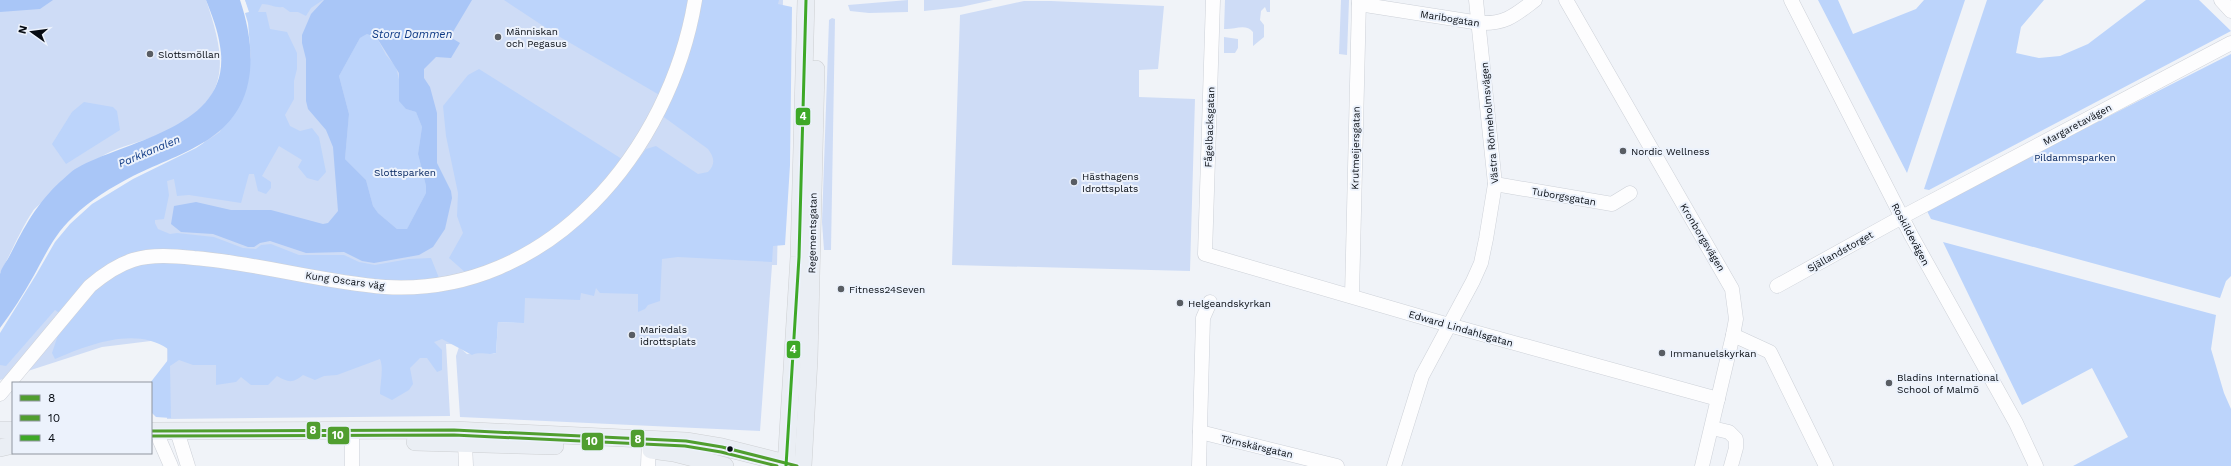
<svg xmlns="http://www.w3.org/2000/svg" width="2231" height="466" font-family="'Work Sans',sans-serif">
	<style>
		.green { fill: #cedcf6 }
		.forest { fill: #bcd4fb }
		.water { fill: #a9c6f7; fill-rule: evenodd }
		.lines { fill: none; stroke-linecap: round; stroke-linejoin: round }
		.minor-casing { stroke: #cdd1d8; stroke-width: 15 }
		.major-casing { stroke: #cdcfd2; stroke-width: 18 }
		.minor { stroke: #fdfdfe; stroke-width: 14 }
		.major { stroke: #eaeef4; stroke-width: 17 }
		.bus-1-casing { stroke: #ecf2fc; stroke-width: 6 }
		.bus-2-casing { stroke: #ecf2fc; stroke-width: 6 }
		.bus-3-casing { stroke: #ecf2fc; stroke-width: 6 }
		.bus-1 { stroke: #509e2f; stroke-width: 3 }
		.bus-2 { stroke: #509e2f; stroke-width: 3 }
		.bus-3 { stroke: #3ea827; stroke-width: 3 }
		.poi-dot { fill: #595d63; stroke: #ecf2fc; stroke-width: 1.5 }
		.bus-dot { fill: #070c13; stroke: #ecf2fc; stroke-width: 1.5 }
		.labels { text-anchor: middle; stroke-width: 4; stroke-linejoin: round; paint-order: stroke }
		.street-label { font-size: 10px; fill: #070c13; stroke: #ecf2fc }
		.poi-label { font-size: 10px; fill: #070c13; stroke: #ecf2fc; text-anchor: start }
		.park-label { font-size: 10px; fill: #072761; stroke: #ecf2fc }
		.water-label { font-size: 11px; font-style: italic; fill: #0c3884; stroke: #ecf2fc }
		.line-badge { stroke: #ecf2fc; stroke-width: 1.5 }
		.badge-label { font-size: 11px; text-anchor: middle; font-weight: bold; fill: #fff }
	</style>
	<rect width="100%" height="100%" fill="#f0f3f8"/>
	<g class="green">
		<path d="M 0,0 L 206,0 C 229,67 230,103 158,135 C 141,142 121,146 104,155 C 95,159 38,204 33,211 C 20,230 12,252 0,273 Z"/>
		<polygon points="245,0 783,0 777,265 772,265 760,431 460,417 456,356 459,347 467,354 479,352 493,354 496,353 498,322 524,323 494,320 489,345 446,344 450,416 167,419 167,339 102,347 0,380 0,342 35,285 199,153 257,28"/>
		<polygon points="908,0 908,12 869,13 850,11 848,5"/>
		<polygon points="924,0 993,0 961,7 924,11"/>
		<path d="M 1225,0 L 1270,0 L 1270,12 L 1267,12 L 1265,7 L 1261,11 L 1260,20 L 1264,25 L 1264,37 L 1253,46 L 1253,32 C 1246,23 1234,30 1224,29 Z"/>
		<polygon points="1341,0 1349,0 1347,55 1339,54"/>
		<polygon points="1024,1 1051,1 1164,6 1158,69 1139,70 1139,97 1195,99 1190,271 952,265 960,15"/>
		<polygon points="832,18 835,19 831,250 824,250 822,222 829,20"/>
		<polygon points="1224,37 1238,39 1238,48 1235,53 1224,53"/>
	</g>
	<g class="forest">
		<path d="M 245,0 L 323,0 L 311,8 L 306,16 L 298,12 L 290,12 L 283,7 C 275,8 270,4 262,4 L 258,12 L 266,12 L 270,29 L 287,32 L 297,53 L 297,69 L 294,81 L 294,99 L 285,115 L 290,126 L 300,131 L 312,128 L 319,137 L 326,172 L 318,181 L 307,178 L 298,167 L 302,160 L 279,146 L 262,176 L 271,182 L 271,188 L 266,194 L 258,191 L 254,174 L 249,174 L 241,203 L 189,195 L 177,196 L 174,179 L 167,181 L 169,195 L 164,219 L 155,220 L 155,223 L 158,229 L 170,234 L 177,233 L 214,237 L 243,248 L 256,249 L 261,245 L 271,244 L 299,255 L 344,255 L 359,262 L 375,265 L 409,259 L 431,258 L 439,278 L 466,273 L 449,258 L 463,233 L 457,216 L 458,193 L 446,136 L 443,106 L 468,75 L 479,69 L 633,166 L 646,149 L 656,146 L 698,174 L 708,172 C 716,164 714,157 708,149 L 661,115 L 668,100 L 560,37 L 504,0 L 779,0 L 778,4 L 792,7 L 790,165 L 785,245 L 773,246 L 772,262 L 678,257 L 662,259 L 660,301 L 648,305 L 645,309 L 638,312 L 638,294 L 600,293 L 596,288 L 594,296 L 581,293 L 580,300 L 525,298 L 524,323 L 498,322 L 496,353 C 488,356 481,351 472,355 L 442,339 L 434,342 L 442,350 L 442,370 L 437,372 L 427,358 L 420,358 L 410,368 L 413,384 L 409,390 L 392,400 L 380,394 C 380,383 384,369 380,359 L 337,375 L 324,376 L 315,380 L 303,375 C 293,383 289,383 277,376 L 268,385 L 251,385 L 241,377 L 236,382 L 216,385 L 216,365 L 193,365 L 179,360 L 170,366 L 171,418 L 156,417 L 151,412 L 150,383 L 168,360 L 168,349 C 135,326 88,345 55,359 L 52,353 L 58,335 L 68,319 L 55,310 L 6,366 L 0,365 L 0,333 L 36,275 L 55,242 L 70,224 L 92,204 L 133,179 L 196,148 L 220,132 L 251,57 L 248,23 L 245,13 L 249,12 Z"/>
		<polygon points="1818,0 1838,0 1853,34 1916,9 1924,0 1965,0 1907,173"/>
		<polygon points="1987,0 2044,0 2021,27 2016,53 2039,58 2060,56 2088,44 2146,0 2199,0 2231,31 1929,190 1924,189"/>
		<polygon points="367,34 377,38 386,55 396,67 406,109 416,112 422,127 418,154 426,186 426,193 407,229 397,229 378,213 373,206 366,180 345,159 349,114 339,76 360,38"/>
		<polygon points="2231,54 2231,276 2226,281 2220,298 1931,219 1926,209"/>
		<polygon points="84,102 113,107 117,111 120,130 66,164 52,144 72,112"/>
		<polygon points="1943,242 2216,315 2211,349 2224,393 2231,409 2231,466 2073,466 2128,437 2092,368 2022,405"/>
	</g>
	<g class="water">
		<polygon points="0,0 53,0 40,9 0,12"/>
		<path d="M 206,0 L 240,0 C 248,24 252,47 250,71 C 243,139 184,151 133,176 C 112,187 90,200 73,217 C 53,236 46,254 33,277 C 23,295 12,312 0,328 C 0,311 0,291 0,274 C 1,268 7,261 10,255 C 25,226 36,204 61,181 C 66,177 71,171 77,168 C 128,139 234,128 220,46 C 218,31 212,15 206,0 Z"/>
		<path d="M 324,0 L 472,0 L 450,37 L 460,43 L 451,58 L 436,57 L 424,69 L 424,78 L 430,87 L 437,113 L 437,163 L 451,191 L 452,198 L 445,229 L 433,247 L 419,255 L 374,263 L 362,261 L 344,252 L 306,253 L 270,241 L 260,243 L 254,247 L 248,247 L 213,234 L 181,232 L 171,224 L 174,206 L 196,202 L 231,210 L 271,210 L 323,224 L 328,223 L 338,211 L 333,147 L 326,130 L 308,109 L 306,101 L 306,59 L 302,43 L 302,35 L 311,14 ZM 367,34 L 377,38 L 399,73 L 399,101 L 406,109 L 416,112 L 422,127 L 418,154 L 426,186 L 426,193 L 407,229 L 397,229 L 378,213 L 373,206 L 366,180 L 345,159 L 349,114 L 339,76 L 360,38 Z"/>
	</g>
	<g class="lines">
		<defs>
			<g id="minor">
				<polyline points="1213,0 1205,254 1449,325 1718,399"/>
				<polyline points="1566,0 1732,289 1736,319 1733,335 1702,466"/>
				<polyline points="1791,0 1911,235 2016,423 2036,466"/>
				<polyline points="2221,0 2231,11"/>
				<path d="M 1359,4 L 1480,23 C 1506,24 1515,15 1535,0"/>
				<polyline points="1495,184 1612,204 1630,193"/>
				<polyline points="1777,286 1902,217 2231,43"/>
				<polyline points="1352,296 1359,0"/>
				<polyline points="1733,335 1770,352 1826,466"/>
				<path d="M 0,394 L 90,286 C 103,275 117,265 133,260 C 152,254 175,256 194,258 C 258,263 320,282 385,287 C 549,297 670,150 695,0"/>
				<polyline points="1712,428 1729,432 1736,439 1736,448 1731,466"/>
				<polyline points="160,431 160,441 171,466"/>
				<polyline points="177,431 188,466"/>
				<polyline points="1200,432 1337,466"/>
				<polyline points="465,443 466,466"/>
				<polyline points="352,466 352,431"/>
				<polyline points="648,466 649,439"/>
				<polyline points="1199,466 1203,318 1210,302"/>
				<polyline points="1394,466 1422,376 1473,281 1481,263 1486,239 1495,184 1476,0"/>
			</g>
			<g id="major">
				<polyline points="0,430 13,430"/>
				<polyline points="151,431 454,430 686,441 722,447 797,466"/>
				<polyline points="415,442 555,446"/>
				<polyline points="0,448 13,445"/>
				<polyline points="651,450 674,453 725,466"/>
				<polyline points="786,466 799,257 806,0"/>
				<polyline points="803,466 809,359 816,69"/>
			</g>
		</defs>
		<use href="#minor" class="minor-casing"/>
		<use href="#major" class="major-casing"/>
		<use href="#minor" class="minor"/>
		<use href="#major" class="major"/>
		<defs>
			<polyline id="bus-1" points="151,431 454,430 686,441 722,447 797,466"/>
			<polyline id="bus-2" points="151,436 454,435 685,446 721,452 777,466"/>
			<polyline id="bus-3" points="786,466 799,257 806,0"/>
		</defs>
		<use href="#bus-1" class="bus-1-casing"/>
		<use href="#bus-2" class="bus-2-casing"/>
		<use href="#bus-3" class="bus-3-casing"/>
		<use href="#bus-1" class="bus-1"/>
		<use href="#bus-2" class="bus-2"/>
		<use href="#bus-3" class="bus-3"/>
	</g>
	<g class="poi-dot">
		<circle cx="498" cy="37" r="4"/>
		<circle cx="150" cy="54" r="4"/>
		<circle cx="1623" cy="151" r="4"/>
		<circle cx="1074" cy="182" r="4"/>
		<circle cx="841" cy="289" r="4"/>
		<circle cx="1180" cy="303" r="4"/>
		<circle cx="632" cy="335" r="4"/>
		<circle cx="1662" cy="353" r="4"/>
		<circle cx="1889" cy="383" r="4"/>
	</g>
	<circle class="bus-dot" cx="730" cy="449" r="3.5"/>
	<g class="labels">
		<g class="street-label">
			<text transform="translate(1450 18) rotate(9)" y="4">Maribogatan</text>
			<text transform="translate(1489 123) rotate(-95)" y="4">Västra Rönneholmsvägen</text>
			<text transform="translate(2077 124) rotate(-28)" y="4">Margaretavägen</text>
			<text transform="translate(1209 127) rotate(-88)" y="4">Fågelbacksgatan</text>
			<text transform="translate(1355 148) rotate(-89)" y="4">Krutmeijersgatan</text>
			<text transform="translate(1564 196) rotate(10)" y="4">Tuborgsgatan</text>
			<text transform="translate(812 233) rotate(-89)" y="4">Regementsgatan</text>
			<text transform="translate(1911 234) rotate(62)" y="4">Roskildevägen</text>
			<text transform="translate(1703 237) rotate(59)" y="4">Kronborgsvägen</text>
			<text transform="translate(1840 251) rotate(-29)" y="4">Själlandstorget</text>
			<text transform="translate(345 280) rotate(8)" y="4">Kung Oscars väg</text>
			<text transform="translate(1461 328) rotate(16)" y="4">Edward Lindahlsgatan</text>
			<text transform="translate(1257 446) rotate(13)" y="4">Törnskärsgatan</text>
		</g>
		<g class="poi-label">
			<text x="506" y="35">Människan<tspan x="506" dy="12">och Pegasus</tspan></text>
			<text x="158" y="58">Slottsmöllan</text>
			<text x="1631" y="155">Nordic Wellness</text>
			<text x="1082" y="180">Hästhagens<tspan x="1082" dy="12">Idrottsplats</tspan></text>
			<text x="849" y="293">Fitness24Seven</text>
			<text x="1188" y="307">Helgeandskyrkan</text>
			<text x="640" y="333">Mariedals<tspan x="640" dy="12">idrottsplats</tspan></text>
			<text x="1670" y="357">Immanuelskyrkan</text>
			<text x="1897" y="381">Bladins International<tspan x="1897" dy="12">School of Malmö</tspan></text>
		</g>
		<g class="park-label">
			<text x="2075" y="161">Pildammsparken</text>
			<text x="405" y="176">Slottsparken</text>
		</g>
		<g class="water-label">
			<text x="412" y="38">Stora Dammen</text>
			<text transform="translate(149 151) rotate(-23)" y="4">Parkkanalen</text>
		</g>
	</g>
	<g class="line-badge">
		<rect x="795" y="107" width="16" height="19" rx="4" fill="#3ea827"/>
		<rect x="786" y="340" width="15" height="19" rx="4" fill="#3ea827"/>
		<rect x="306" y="421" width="15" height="19" rx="4" fill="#509e2f"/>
		<rect x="327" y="426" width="23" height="19" rx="4" fill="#509e2f"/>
		<rect x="630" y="429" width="15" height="19" rx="4" fill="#509e2f"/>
		<rect x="581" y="432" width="23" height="19" rx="4" fill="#509e2f"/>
	</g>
	<g class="badge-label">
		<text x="803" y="120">4</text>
		<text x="793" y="353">4</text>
		<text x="313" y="434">8</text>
		<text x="338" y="439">10</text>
		<text x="638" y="443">8</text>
		<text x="592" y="445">10</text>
	</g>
	<rect x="12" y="382" width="140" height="72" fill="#ecf2fc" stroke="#90969f"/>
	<rect x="20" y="395" width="20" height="6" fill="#509e2f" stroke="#90969f"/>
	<text x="48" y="402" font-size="12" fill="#070c13">8</text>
	<rect x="20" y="415" width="20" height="6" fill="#509e2f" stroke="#90969f"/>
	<text x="48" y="422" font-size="12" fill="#070c13">10</text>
	<rect x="20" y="435" width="20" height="6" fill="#3ea827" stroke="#90969f"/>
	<text x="48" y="442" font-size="12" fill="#070c13">4</text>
	<g transform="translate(32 32) rotate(284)" stroke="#ecf2fc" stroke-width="3" paint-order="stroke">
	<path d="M0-3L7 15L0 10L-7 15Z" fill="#070c13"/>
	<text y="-6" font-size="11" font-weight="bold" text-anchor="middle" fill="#070c13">N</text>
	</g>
</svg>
